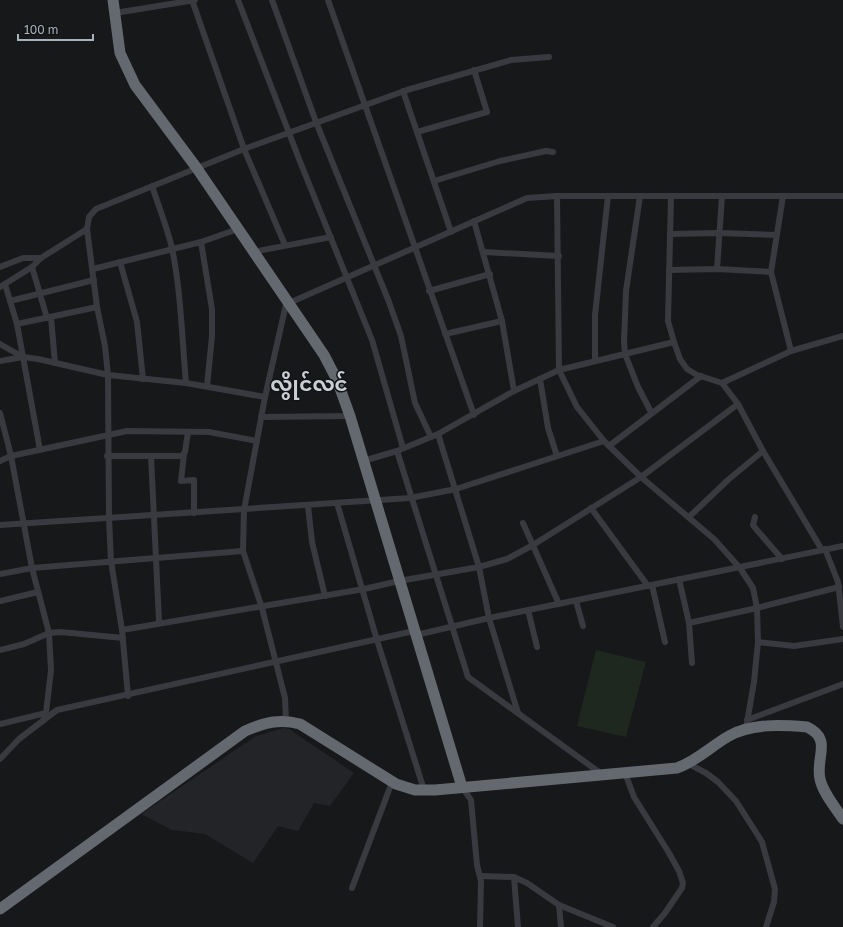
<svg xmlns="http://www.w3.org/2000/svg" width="843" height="927" font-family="'Golos Text','Noto Sans Myanmar',sans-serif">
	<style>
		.built { fill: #232427 }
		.garden { fill: #1f281f }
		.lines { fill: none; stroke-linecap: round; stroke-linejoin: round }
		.street { stroke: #383a3f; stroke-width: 6 }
		.highway { stroke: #646970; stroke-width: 11 }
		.labels { text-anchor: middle; stroke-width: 3; stroke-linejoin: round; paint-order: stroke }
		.town-label { font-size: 20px; font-weight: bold; fill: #cacfd6; stroke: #121315 }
	</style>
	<rect width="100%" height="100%" fill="#17181a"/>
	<polygon class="built" points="284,728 289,729 354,773 330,806 314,803 298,831 278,826 253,863 205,834 172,830 141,814 256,736"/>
	<polygon class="garden" points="596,650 646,662 626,737 577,726"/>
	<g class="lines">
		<g class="street">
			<polyline points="192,0 244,149 285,245"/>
			<polyline points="238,0 299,159 372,340 403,448"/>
			<polyline points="272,0 316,122 389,302 401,336 415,403 431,437"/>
			<polyline points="328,0 474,415"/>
			<polyline points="115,13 195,0"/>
			<polyline points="403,91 451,232"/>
			<polyline points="417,132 487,112 474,70"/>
			<polyline points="434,181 500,161 546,151 553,152"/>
			<path d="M 152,186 C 159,207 167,227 172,248 C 181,292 182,338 186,383"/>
			<polyline points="557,196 559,370 577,407 604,441 641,477 714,539 740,568 753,588 757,608 758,642 754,682 746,728"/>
			<polyline points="640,196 626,291 624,342 625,354 638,387 651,412"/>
			<polyline points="671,196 668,321 674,342 680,359 687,369 697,375 722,383 738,404 763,451 822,550"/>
			<polyline points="783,196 771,272 791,351"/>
			<polyline points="474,221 502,321 514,391"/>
			<polyline points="670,234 719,233 777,235"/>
			<polyline points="201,242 212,309 212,336 207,386"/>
			<polyline points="253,252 331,237"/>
			<polyline points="484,252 559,256"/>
			<polyline points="120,262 137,322 143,379"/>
			<polyline points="0,267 23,258 41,258"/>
			<polyline points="32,267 47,318"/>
			<polyline points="93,269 201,242 238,229"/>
			<polyline points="717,269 722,196"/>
			<polyline points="669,270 717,269 771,272"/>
			<polyline points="0,287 32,267 41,258 87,229"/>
			<polyline points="429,291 490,274"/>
			<polyline points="10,301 94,280"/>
			<polyline points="289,303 527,198 557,196 843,196"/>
			<polyline points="51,317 55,363"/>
			<polyline points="17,324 97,307"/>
			<polyline points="445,334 502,321"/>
			<polyline points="0,344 23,357 17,324 5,284"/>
			<polyline points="23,357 40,450"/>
			<polyline points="0,361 23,357 38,359 108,375 186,383 265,397"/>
			<polyline points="595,361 595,315 608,196"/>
			<polyline points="540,379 548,428 557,456"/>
			<polyline points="722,383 791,351 843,336"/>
			<polyline points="0,413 11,456 32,568 49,633 51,670 46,713 43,721"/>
			<polyline points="261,417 350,416"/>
			<polyline points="438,434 479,567 489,618 518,713"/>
			<polyline points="609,446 701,376"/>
			<polyline points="397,451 468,677 603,775"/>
			<polyline points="184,454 181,481 194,480 194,513"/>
			<polyline points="107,456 182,456 185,452 188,432"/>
			<polyline points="151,456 159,621"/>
			<polyline points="0,461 11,456 127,431 209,432 257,441"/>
			<polyline points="363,461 397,451 438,434 514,391 559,370 674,342"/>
			<polyline points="337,503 377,640 424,790"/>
			<polyline points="308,506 312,542 325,596"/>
			<polyline points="591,508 648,586"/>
			<polyline points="689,517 729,479 763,451"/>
			<polyline points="755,517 753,525 756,529 782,559"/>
			<polyline points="523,523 559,604"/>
			<polyline points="0,525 410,498 456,489 604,441"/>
			<polyline points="825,549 838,582 843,627"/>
			<polyline points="0,574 32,568 243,551"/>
			<polyline points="679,579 689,623 692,663"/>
			<polyline points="652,585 665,642"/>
			<polyline points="0,601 38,592"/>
			<polyline points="576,601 583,626"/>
			<polyline points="528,610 537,647"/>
			<polyline points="689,623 757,608 839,587"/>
			<polyline points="122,630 364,589 399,581 479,567 507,559 533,545 641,477 738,404"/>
			<polyline points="416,635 489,618 843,546"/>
			<polyline points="758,642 794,646 843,639"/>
			<polyline points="0,650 24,644 49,633 61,632 123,638"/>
			<polyline points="128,696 122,630 111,561 109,518 108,375 105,346 97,307 87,229 89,217 96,209 244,149 407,90 511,60 549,57"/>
			<polyline points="747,720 843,684"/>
			<polyline points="286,721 285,698 262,608 243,551 244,510 265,397 287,300"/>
			<polyline points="0,724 46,713"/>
			<polyline points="0,759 19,739 57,710 414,631"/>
			<polyline points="689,764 706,773 718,782 736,801 762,842 775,889 774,902 766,927"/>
			<polyline points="625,773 634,797 669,853 679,871 683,883 682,888 665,913 653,927"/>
			<polyline points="462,787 471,800 477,865 481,881 480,927"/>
			<polyline points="481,876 514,877 527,883 559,905 613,927"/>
			<polyline points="514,877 518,927"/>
			<polyline points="352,888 392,782"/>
			<polyline points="559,905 561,927"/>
		</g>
		<g class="highway">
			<polyline points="113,0 120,53 135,85 196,167 324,355 337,380 350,416 462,787"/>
			<path d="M 0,909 L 245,731 C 264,723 279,718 300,724 L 396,784 L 415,790 L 435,790 L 677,768 C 697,761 711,746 729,736 C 751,723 783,725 807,727 C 833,739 815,758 820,779 C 823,793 835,807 843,819"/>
		</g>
	</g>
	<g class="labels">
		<g class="town-label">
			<text x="309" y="391">လွိုင်လင်</text>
		</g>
	</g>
	<path d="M18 34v6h75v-6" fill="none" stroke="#a9b1ba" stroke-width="2"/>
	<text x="24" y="34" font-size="12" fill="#a9b1ba" stroke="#121315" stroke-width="3" paint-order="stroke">100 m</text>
</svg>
